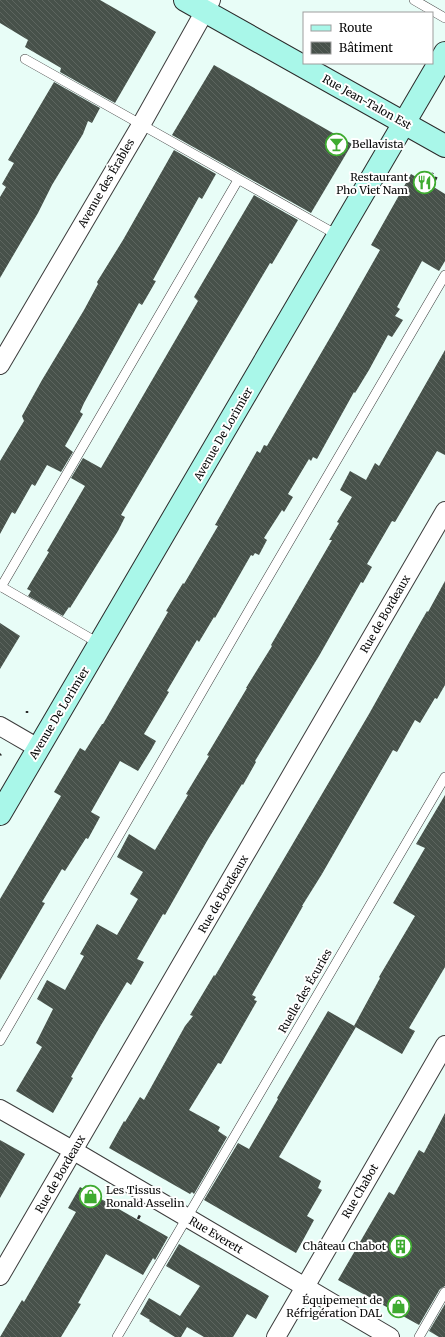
<svg xmlns="http://www.w3.org/2000/svg" width="445" height="1337" font-family="Merriweather,serif">
	<style>
		.building { fill: url(#building-back-hatch) }
		.lines { fill: none; stroke-linecap: round; stroke-linejoin: round }
		.service-casing { stroke: #3c3c3c; stroke-width: 10 }
		.minor-casing { stroke: #3c3c3c; stroke-width: 20 }
		.secondary-casing { stroke: #2b2b2b; stroke-width: 24 }
		.path { stroke: #2b2b2b; stroke-width: 2.5; stroke-dasharray: 4 2; stroke-linecap: butt }
		.service { stroke: #fff; stroke-width: 9 }
		.minor { stroke: #fff; stroke-width: 18 }
		.secondary { stroke: #a9f7e9; stroke-width: 22 }
		.labels { text-anchor: middle; stroke-width: 4; stroke-linejoin: round; paint-order: stroke }
		.street-label { font-size: 11px; fill: #090909; stroke: #fff }
		.poi-label { font-size: 11px; fill: #090909; stroke: #fff; text-anchor: end }
	</style>
	<defs>
		<pattern id="building-back-hatch" width="6" height="6" patternUnits="userSpaceOnUse"><rect width="6" height="6" fill="#47514a"/><path d="M-1 5l2 2M0 0l6 6M5-1l2 2" fill="none" stroke="#5d655f"/></pattern>
	</defs>
	<rect width="100%" height="100%" fill="#e8fdf7"/>
	<g class="building">
		<polygon points="0,0 100,0 156,32 115,103 60,72 61,68 25,47 28,40 0,23"/>
		<polygon points="214,65 352,144 311,213 172,135"/>
		<polygon points="54,82 100,108 92,123 88,121 83,134 52,185 38,213 0,278 0,197 6,187 2,184 14,163 8,160"/>
		<polygon points="174,150 216,174 202,199 199,197 153,280 156,281 145,300 142,305 139,303 84,403 80,412 83,414 65,446 73,452 61,472 47,465 35,486 32,484 15,514 12,512 0,534 0,461 24,421 22,416 42,380 84,310 98,284 97,282 123,240"/>
		<polygon points="411,174 432,186 445,194 445,261 439,271 422,261 397,307 400,309 395,316 403,320 392,337 388,335 369,370 355,393 354,392 317,459 313,457 311,461 309,459 288,494 293,497 284,512 282,510 264,538 267,540 259,555 255,553 253,556 251,555 215,618 214,617 199,642 197,640 167,691 169,692 144,734 156,741 151,750 138,771 120,761 91,812 100,817 88,839 86,838 65,871 62,869 42,902 45,903 0,980 0,899 61,796 54,792 80,748 85,751 102,724 103,724 168,612 166,611 183,583 184,584 218,526 215,525 257,451 260,453 264,445 267,446 338,324 380,250 371,245"/>
		<polygon points="254,195 298,220 272,264 270,263 121,515 125,517 118,531 70,608 69,607 63,616 28,596 31,591 27,589 49,552 47,551 85,486 71,478 83,458 101,468 198,301 194,297"/>
		<polygon points="445,350 445,455 437,451 395,522 392,521 367,564 372,567 363,583 361,582 319,656 255,761 256,762 243,785 242,784 207,841 165,915 163,914 137,959 144,962 131,985 127,982 101,1025 71,1077 73,1078 53,1113 16,1091 42,1047 36,1043 53,1009 37,999 47,980 65,990 84,956 80,954 97,924 117,935 138,899 130,894 143,872 117,857 129,834 155,850 188,795 186,794 209,756 207,755 247,688 246,688 272,646 271,645 332,540 329,540 339,523 337,522 352,497 340,490 350,471 366,480 375,463 379,466"/>
		<polygon points="445,581 445,685 437,699 435,698 420,723 415,720 397,752 393,750 322,874 302,906 303,906 252,995 256,997 254,1000 257,1001 221,1064 218,1063 189,1110 220,1127 218,1131 227,1137 194,1194 192,1192 190,1194 109,1148 124,1121 125,1122 140,1097 144,1100 185,1026 193,1016 190,1015 214,975 215,976 369,714 407,646 427,611 428,612"/>
		<polygon points="0,623 20,636 0,669"/>
		<polygon points="445,795 445,967 409,1028 415,1031 402,1054 354,1026 380,978 379,977 415,916 393,903 425,848 416,844"/>
		<polygon points="328,1011 356,1027 279,1157 321,1181 318,1188 322,1190 307,1216 314,1220 296,1253 204,1200 238,1143 249,1149 278,1099 277,1098"/>
		<polygon points="445,1113 445,1286 440,1289 419,1325 338,1280 389,1192 394,1195 419,1150 424,1153"/>
		<polygon points="0,1140 25,1154 0,1198"/>
		<polygon points="80,1187 168,1237 155,1260 153,1258 143,1275 106,1254 78,1303 81,1304 61,1337 0,1337 22,1300 24,1302 76,1212 68,1208"/>
		<polygon points="179,1244 269,1296 256,1319 247,1314 233,1337 204,1337 187,1327 181,1337 175,1337 149,1321 150,1320 140,1314 149,1298 180,1316 200,1286 166,1266"/>
		<polygon points="445,1304 445,1337 439,1337 429,1331"/>
	</g>
	<g class="lines">
		<defs>
			<g id="service">
				<polyline points="414,0 445,18"/>
				<polyline points="25,59 339,236"/>
				<polyline points="0,586 100,644"/>
				<polyline points="1,587 238,180"/>
				<polyline points="0,1041 255,600 445,275"/>
				<polyline points="117,1337 445,777"/>
				<polyline points="419,1337 445,1292"/>
			</g>
			<g id="minor">
				<polyline points="0,365 141,125 211,0"/>
				<polyline points="0,726 38,748"/>
				<polyline points="0,1109 74,1151 390,1337"/>
				<polyline points="0,1276 445,511"/>
				<polyline points="276,1337 445,1045"/>
			</g>
			<g id="secondary">
				<polyline points="185,0 445,146"/>
				<polyline points="0,814 445,53"/>
			</g>
		</defs>
		<use href="#service" class="service-casing"/>
		<use href="#minor" class="minor-casing"/>
		<use href="#secondary" class="secondary-casing"/>
		<g class="path">
			<polyline points="429,184 428,181 433,173"/>
			<polyline points="432,186 437,176"/>
			<polyline points="27,711 27,713"/>
			<polyline points="0,755 1,754"/>
			<polyline points="84,1189 88,1185"/>
			<polyline points="89,1192 93,1188"/>
			<polyline points="138,1219 140,1215"/>
		</g>
		<use href="#service" class="service"/>
		<use href="#minor" class="minor"/>
		<use href="#secondary" class="secondary"/>
	</g>
	<defs>
		<symbol id="bar-ring" viewBox="-11 -11 22 22"><circle r="9.5" fill="#fff" stroke="#3eab30" stroke-width="1.5"/><path d="M-6-5H6L.8 .8V4.5H3.5V6h-7V4.5H-.8V.8Z" fill="#3eab30"/></symbol>
		<symbol id="restaurant-ring" viewBox="-11 -11 22 22"><circle r="9.5" fill="#fff" stroke="#3eab30" stroke-width="1.5"/><path d="M-5-6h1v4h1v-4h1v4h1v-4h1v5L-1.5 .5V6h-2V.5L-5-1ZM5-6V6H3V1.5H1.5Q1.5-4 5-6Z" fill="#3eab30"/></symbol>
		<symbol id="shop-ring" viewBox="-11 -11 22 22"><circle r="9.5" fill="#fff" stroke="#3eab30" stroke-width="1.5"/><path d="M-5-2.5h2.3a2.7 3.5 0 0 1 5.4 0H5L5.5 6h-11ZM-1.5-2.5h3a1.5 2.3 0 0 0-3 0Z" fill="#3eab30"/></symbol>
		<symbol id="building-ring" viewBox="-11 -11 22 22"><circle r="9.5" fill="#fff" stroke="#3eab30" stroke-width="1.5"/><path d="M-4-6H4V6H1V3H-1V6H-4ZM-2.5-4.3h1.7v1.8h-1.7ZM.8-4.3h1.7v1.8H.8ZM-2.5-1h1.7V.8h-1.7ZM.8-1h1.7V.8H.8Z" fill="#3eab30"/></symbol>
	</defs>
	<g fill-rule="evenodd">
		<use href="#bar-ring" x="324" y="132" width="25" height="25"/>
		<use href="#restaurant-ring" x="412" y="170" width="25" height="25"/>
		<use href="#shop-ring" x="78" y="1184" width="25" height="25"/>
		<use href="#building-ring" x="388" y="1234" width="25" height="25"/>
		<use href="#shop-ring" x="386" y="1294" width="25" height="25"/>
	</g>
	<g class="labels">
		<g class="street-label">
			<text transform="translate(367 102) rotate(29)" y="4">Rue Jean-Talon Est</text>
			<text transform="translate(106 183) rotate(-60)" y="4">Avenue des Érables</text>
			<text transform="translate(223 434) rotate(-60)" y="4">Avenue De Lorimier</text>
			<text transform="translate(385 614) rotate(-60)" y="4">Rue de Bordeaux</text>
			<text transform="translate(59 713) rotate(-59)" y="4">Avenue De Lorimier</text>
			<text transform="translate(223 894) rotate(-60)" y="4">Rue de Bordeaux</text>
			<text transform="translate(305 991) rotate(-60)" y="4">Ruelle des Écuries</text>
			<text transform="translate(60 1174) rotate(-60)" y="4">Rue de Bordeaux</text>
			<text transform="translate(360 1191) rotate(-60)" y="4">Rue Chabot</text>
			<text transform="translate(216 1235) rotate(31)" y="4">Rue Everett</text>
		</g>
		<g class="poi-label">
			<text x="352" y="148" text-anchor="start">Bellavista</text>
			<text x="408" y="181">Restaurant<tspan x="408" dy="13">Pho Viet Nam</tspan></text>
			<text x="106" y="1194" text-anchor="start">Les Tissus<tspan x="106" dy="13">Ronald Asselin</tspan></text>
			<text x="386" y="1250">Château Chabot</text>
			<text x="382" y="1304">Équipement de<tspan x="382" dy="13">Réfrigération DAL</tspan></text>
		</g>
	</g>
	<rect x="303" y="12" width="130" height="52" fill="#ffffff" stroke="#9d9d9d"/>
	<rect x="311" y="25" width="20" height="6" fill="#a9f7e9" stroke="#9d9d9d"/>
	<text x="339" y="32" font-size="12" fill="#090909">Route</text>
	<rect x="311" y="42" width="20" height="12" fill="url(#building-back-hatch)" stroke="#9d9d9d"/>
	<text x="339" y="52" font-size="12" fill="#090909">Bâtiment</text>
</svg>
